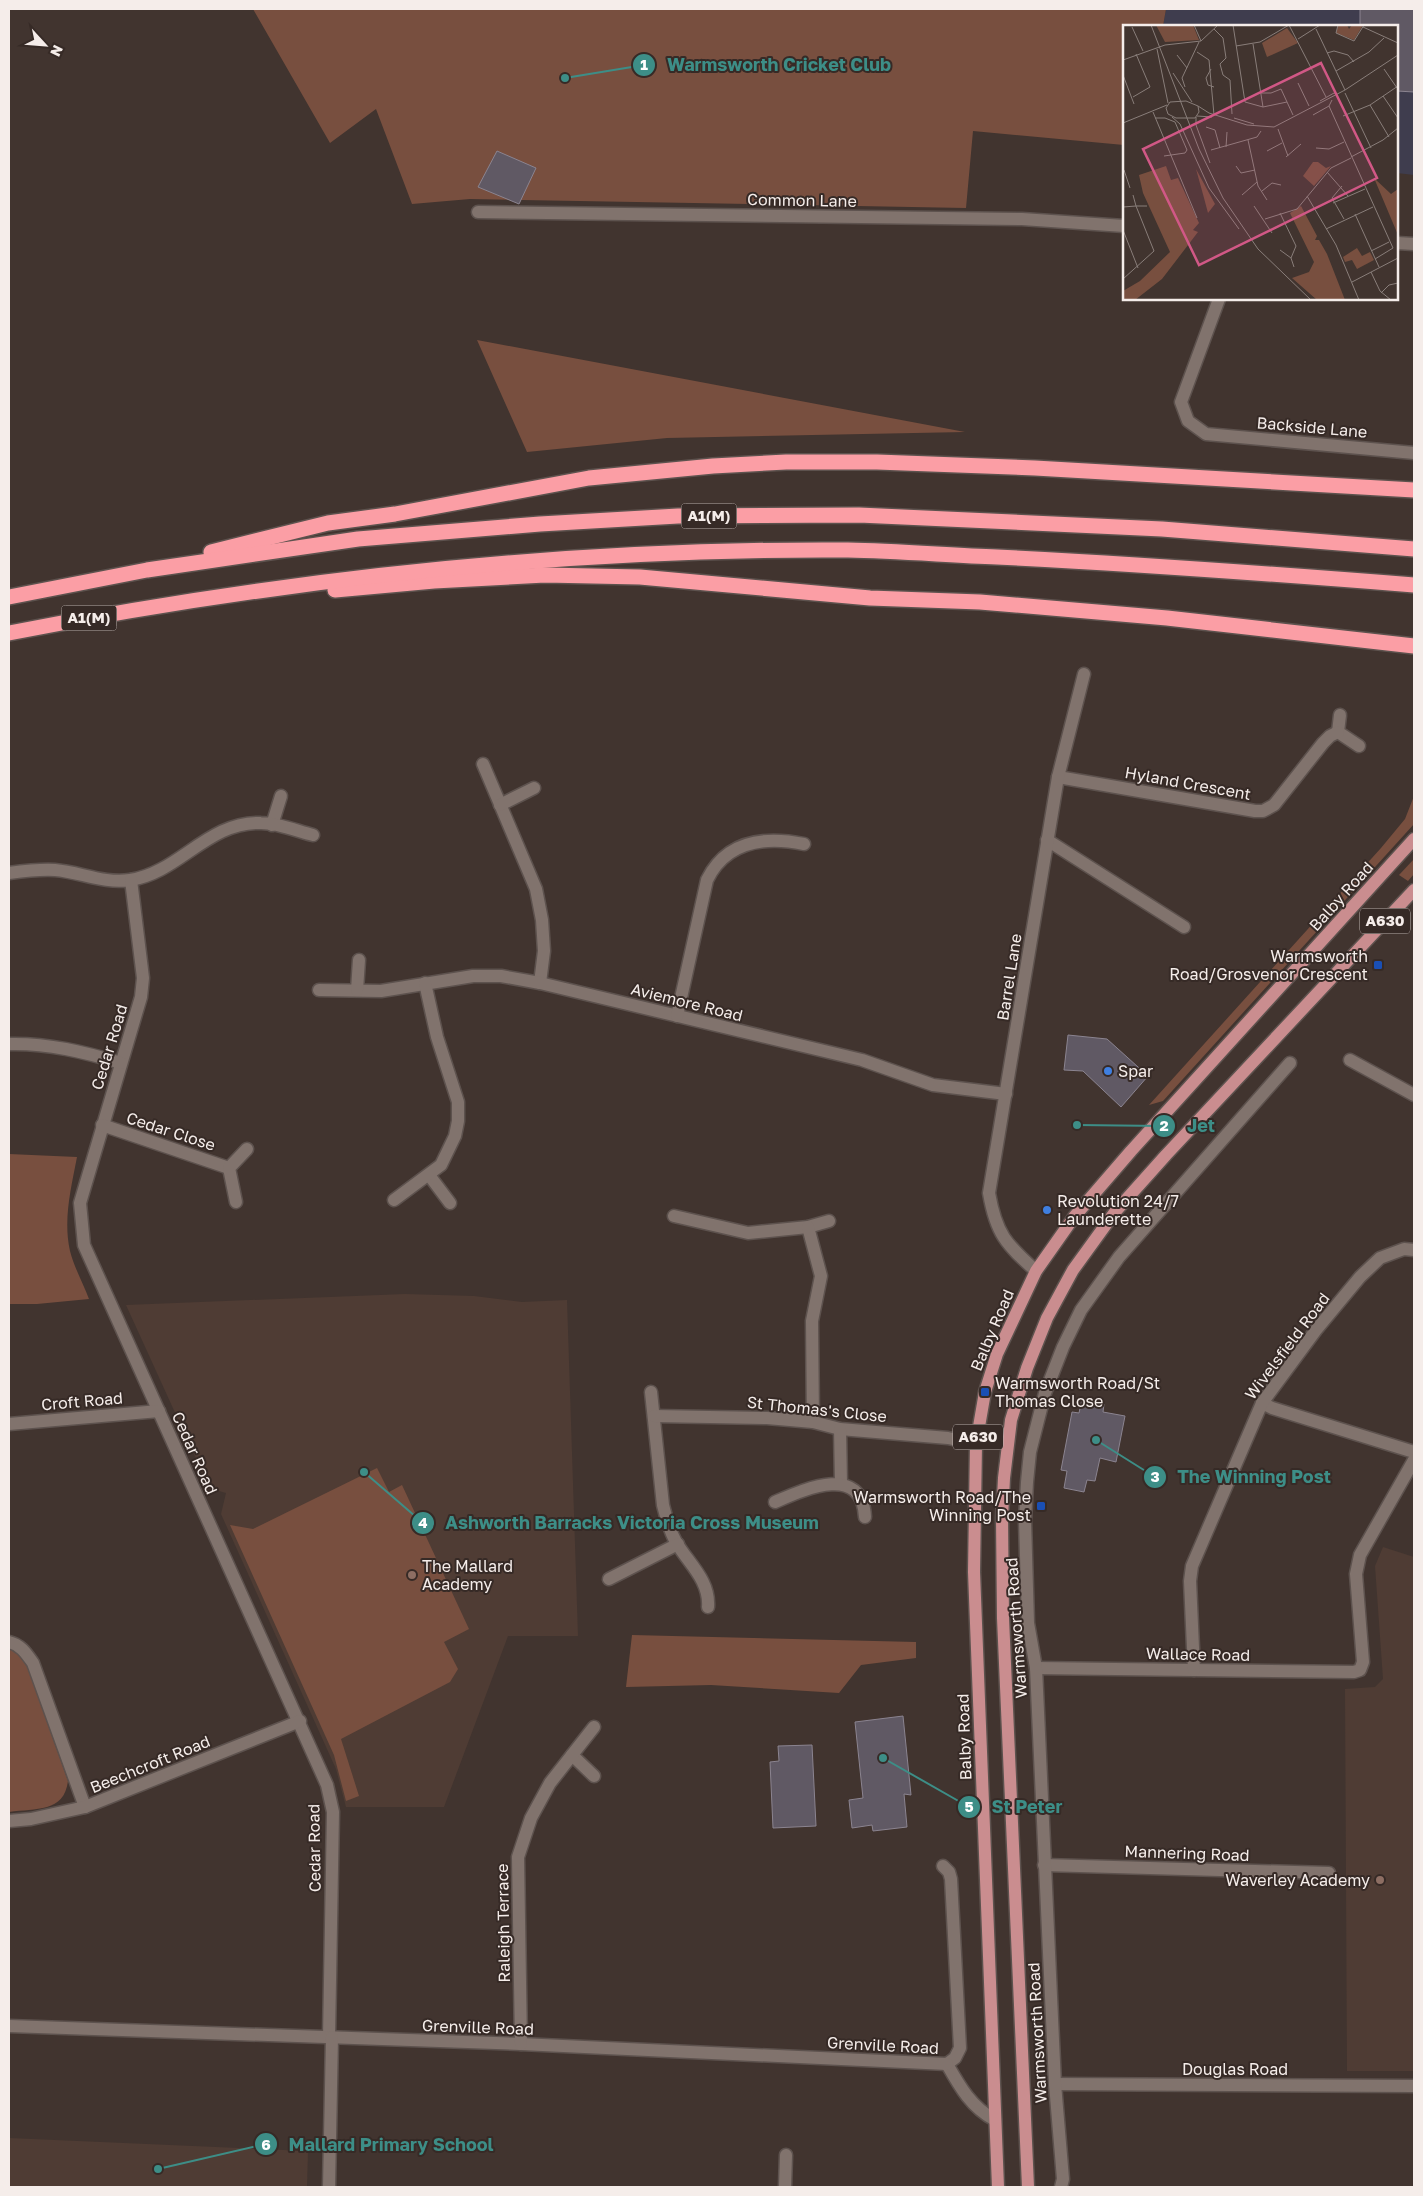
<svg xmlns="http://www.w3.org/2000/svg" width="1423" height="2196" font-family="'Golos Text',sans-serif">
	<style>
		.commercial { fill: #3f3d4e }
		.built { fill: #4f3c34 }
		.green { fill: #784f3f }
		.building { fill: #605964; stroke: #8b8490 }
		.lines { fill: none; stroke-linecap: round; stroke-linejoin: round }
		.street-casing { stroke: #5d524e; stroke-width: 15 }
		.primary-casing { stroke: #5d524e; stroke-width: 15 }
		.highway-casing { stroke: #5d524e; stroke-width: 18 }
		.street { stroke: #81736d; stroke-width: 12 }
		.primary { stroke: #ca8d8f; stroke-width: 12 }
		.highway { stroke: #fb9ea5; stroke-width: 15 }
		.transit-dot { fill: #1a4fb4; stroke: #362a26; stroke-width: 2 }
		.shop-dot { fill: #3f7fe0; stroke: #362a26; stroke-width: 2 }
		.education-dot { fill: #8d6e63; stroke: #362a26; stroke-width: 2 }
		.labels { text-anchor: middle; stroke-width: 4; stroke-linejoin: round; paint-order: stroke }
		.shield { fill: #362a26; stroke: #bcb2af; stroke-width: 1 }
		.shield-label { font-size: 15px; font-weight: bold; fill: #f5edea }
		.street-label { font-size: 16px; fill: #f5edea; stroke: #362a26 }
		.poi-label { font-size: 16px; fill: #f5edea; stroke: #362a26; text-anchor: start }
		.inset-road { fill: none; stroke: #897e7a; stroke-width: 1 }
		.view { fill: #d15886; fill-opacity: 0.15; stroke: #d15886; stroke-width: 2.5 }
		.inset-edge { fill: none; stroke: #f5edea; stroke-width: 2.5 }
		.leader { fill: none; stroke: #3d8e87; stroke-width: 2 }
		.callout-dot { fill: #3d8e87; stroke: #362a26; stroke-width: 2 }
		.mark-label { font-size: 15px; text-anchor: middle; font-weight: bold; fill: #fff }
		.callout-label { font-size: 18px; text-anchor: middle; font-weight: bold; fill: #3d8e87; stroke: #362a26; stroke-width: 4; stroke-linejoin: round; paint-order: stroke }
	</style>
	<rect width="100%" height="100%" fill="#41342f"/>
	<polygon class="commercial" points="1166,9 1414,9 1414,175 1397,173 1397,26 1163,26"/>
	<g class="built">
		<polygon points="405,1294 474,1296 522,1302 567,1300 578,1636 508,1636 444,1807 346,1807 336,1769 221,1514 226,1493 212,1489 208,1485 126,1305"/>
		<polygon points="1383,1547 1414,1557 1414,2071 1347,2071 1345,1689 1375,1687 1383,1679 1375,1566"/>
		<polygon points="9,2138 308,2151 307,2187 9,2187"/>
	</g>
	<g class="green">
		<polygon points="253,9 1166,9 1163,26 1124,26 1124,145 973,131 966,208 470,199 412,204 376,109 330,143"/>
		<polygon points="477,340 965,432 667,438 527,452"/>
		<polygon points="1414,796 1414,824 1163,1101 1149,1105 1381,848 1405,819"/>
		<polygon points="1414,859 1414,874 1408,881 1399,875"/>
		<path d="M 9,1154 L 77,1157 C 71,1188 63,1220 70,1251 C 74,1267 83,1283 89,1299 L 37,1304 L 9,1304 Z"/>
		<polygon points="377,1468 389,1492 402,1485 469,1629 444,1642 458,1669 450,1682 341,1739 359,1796 346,1801 334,1755 230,1525 253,1529"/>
		<polygon points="632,1635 916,1642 916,1658 861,1665 839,1693 711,1685 626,1687"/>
		<path d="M 9,1649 L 16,1652 L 27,1666 L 68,1781 C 64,1813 36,1808 9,1812 Z"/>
	</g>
	<g class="building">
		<polygon points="1360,9 1414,9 1414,92 1397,91 1397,26 1360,26"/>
		<polygon points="497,151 536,168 519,204 478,187"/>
		<polygon points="1068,1035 1107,1039 1148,1076 1121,1107 1083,1071 1064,1070"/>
		<polygon points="1082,1399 1104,1404 1103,1412 1125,1416 1116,1462 1100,1458 1095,1481 1087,1480 1084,1492 1064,1488 1067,1471 1061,1470 1072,1412 1079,1413"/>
		<polygon points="903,1716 911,1795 904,1794 907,1827 873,1831 872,1825 852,1828 849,1800 863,1798 855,1722"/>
		<polygon points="812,1745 816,1826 773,1828 770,1762 779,1761 778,1746"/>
	</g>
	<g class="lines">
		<defs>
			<g id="street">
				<polyline points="478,212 1022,219 1124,226"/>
				<polyline points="1397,243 1414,244"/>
				<polyline points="1219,299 1181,402 1188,421 1206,434 1414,453"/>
				<polyline points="1340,715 1338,732 1359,746"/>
				<polyline points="483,764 536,889 542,920 544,951 540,983"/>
				<polyline points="1058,777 1255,811 1263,811 1274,805 1323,743 1330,736 1338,732"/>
				<polyline points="500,805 534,788"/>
				<polyline points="272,825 281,796"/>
				<polyline points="1047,840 1184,927"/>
				<path d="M 9,873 C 24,871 39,869 55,870 C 80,872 104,884 130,880 C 179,873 208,821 261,823 C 278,823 297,831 313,835"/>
				<polyline points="131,880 143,978 141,997 80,1203 84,1245 327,1785 333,1812 329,2037"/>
				<polyline points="319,990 381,991 473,976 501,976 540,983 862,1060 933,1085 1006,1094"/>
				<polyline points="357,990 359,960"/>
				<path d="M 677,1016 L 707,880 C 726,841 764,836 804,844"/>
				<path d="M 9,1044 C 48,1043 84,1052 121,1063"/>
				<polyline points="1350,1060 1414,1095"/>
				<polyline points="102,1125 229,1168"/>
				<polyline points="429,1175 450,1203"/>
				<polyline points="394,1200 441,1165 455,1136 458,1121 458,1102 437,1037 425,983"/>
				<polyline points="236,1202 229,1168 247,1149"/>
				<polyline points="674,1216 748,1233 808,1227 829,1221"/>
				<polyline points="808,1227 821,1276 812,1321 813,1422"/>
				<path d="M 1036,1271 C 1006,1244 996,1234 989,1193 L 1058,777 L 1084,674"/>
				<path d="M 651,1392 L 663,1505 C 666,1517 669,1530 676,1542 C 688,1563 710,1580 708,1607"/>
				<polyline points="1262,1403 1272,1408 1414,1452"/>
				<polyline points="654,1416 767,1418 813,1422 840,1429 948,1438 976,1444"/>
				<polyline points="9,1424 159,1411"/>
				<polyline points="840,1429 841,1484"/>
				<path d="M 775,1502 C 805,1489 862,1463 865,1517"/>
				<polyline points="609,1579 678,1544"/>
				<path d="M 9,1642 C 21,1645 26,1653 33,1663 L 85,1807"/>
				<polyline points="1036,1668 1354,1672 1360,1670 1363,1662 1356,1574 1360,1555 1414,1460"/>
				<polyline points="1194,1670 1190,1581 1192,1566 1262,1403 1316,1330 1360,1277 1380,1258 1404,1249 1414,1250"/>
				<polyline points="572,1755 594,1776"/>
				<polyline points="9,1821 31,1819 85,1807 300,1721"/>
				<polyline points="1044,1865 1329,1873"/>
				<path d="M 943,1866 L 949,1872 L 951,1879 L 960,2048 L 955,2058 L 947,2064 C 960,2087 971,2107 995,2120"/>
				<polyline points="9,2026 521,2044 947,2064"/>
				<polyline points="521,2044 518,1857 531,1818 550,1783 594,1727"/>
				<polyline points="1055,2084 1414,2086"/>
				<polyline points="329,2187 332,2037"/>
				<polyline points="785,2187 786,2155"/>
				<polyline points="1061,2187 1063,2179 1055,2084 1036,1668 1028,1623 1025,1521 1027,1482 1030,1452 1045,1393 1063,1347 1081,1310 1119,1257 1290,1063"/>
			</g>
			<g id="primary">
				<polyline points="998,2187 974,1572 976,1444 985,1392 997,1354 1036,1271 1074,1217 1131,1151 1414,839"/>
				<polyline points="1028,2187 1003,1618 1002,1518 1004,1478 1011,1420 1027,1368 1047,1318 1073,1270 1115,1212 1166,1155 1414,890"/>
			</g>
			<g id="highway">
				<polyline points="211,552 328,523 395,514 589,478 713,466 786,462 877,462 1035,468 1414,490"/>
				<polyline points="335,590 434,581 545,575 640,577 870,598 980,602 1167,618 1414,646"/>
				<polyline points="9,597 147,570 358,539 540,524 678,516 859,515 1162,529 1414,549"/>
				<path d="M 9,633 C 285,579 565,548 848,550 C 897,551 947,555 997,557 C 1136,564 1275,574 1414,585"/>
			</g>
		</defs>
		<use href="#street" class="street-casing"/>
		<use href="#primary" class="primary-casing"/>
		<use href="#highway" class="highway-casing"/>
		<use href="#street" class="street"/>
		<use href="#primary" class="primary"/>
		<use href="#highway" class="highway"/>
	</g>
	<g class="transit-dot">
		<rect x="1373" y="960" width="10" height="10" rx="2.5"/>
		<rect x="980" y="1387" width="10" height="10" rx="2.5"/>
		<rect x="1036" y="1501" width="10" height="10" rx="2.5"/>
	</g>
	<g class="shop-dot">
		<circle cx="1108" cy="1071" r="5"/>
		<circle cx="1047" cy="1210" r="5"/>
	</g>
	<g class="education-dot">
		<circle cx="412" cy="1575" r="5"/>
		<circle cx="1380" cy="1880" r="5"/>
	</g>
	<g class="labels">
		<g class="shield">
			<rect x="681.5" y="503.5" width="55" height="25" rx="4"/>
			<rect x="61.5" y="605.5" width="55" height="25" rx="4"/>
			<rect x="1360" y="908.5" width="50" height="25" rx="4"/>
			<rect x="953" y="1424.5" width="50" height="25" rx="4"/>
		</g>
		<g class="shield-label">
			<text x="709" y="521">A1(M)</text>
			<text x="89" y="623">A1(M)</text>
			<text x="1385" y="926">A630</text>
			<text x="978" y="1442">A630</text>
		</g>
		<g class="street-label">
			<text transform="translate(802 200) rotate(1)" y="6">Common Lane</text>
			<text transform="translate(1312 427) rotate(5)" y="6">Backside Lane</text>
			<text transform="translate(1188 783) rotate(10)" y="6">Hyland Crescent</text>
			<text transform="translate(1341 896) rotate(-48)" y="6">Balby Road</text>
			<text transform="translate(1009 977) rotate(-81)" y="6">Barrel Lane</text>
			<text transform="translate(687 1002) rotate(14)" y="6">Aviemore Road</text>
			<text transform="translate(109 1047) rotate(-73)" y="6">Cedar Road</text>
			<text transform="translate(171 1131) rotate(18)" y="6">Cedar Close</text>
			<text transform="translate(992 1330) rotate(-67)" y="6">Balby Road</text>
			<text transform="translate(1287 1346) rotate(-53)" y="6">Wivelsfield Road</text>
			<text transform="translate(82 1401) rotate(-5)" y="6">Croft Road</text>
			<text transform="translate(817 1409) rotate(6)" y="6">St Thomas's Close</text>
			<text transform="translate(195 1453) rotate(66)" y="6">Cedar Road</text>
			<text transform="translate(1016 1628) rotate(-94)" y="6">Warmsworth Road</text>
			<text transform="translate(1198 1654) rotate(1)" y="6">Wallace Road</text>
			<text transform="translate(964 1737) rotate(-92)" y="6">Balby Road</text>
			<text transform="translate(150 1764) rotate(-22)" y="6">Beechcroft Road</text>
			<text transform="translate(314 1848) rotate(-91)" y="6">Cedar Road</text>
			<text transform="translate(1187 1853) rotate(2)" y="6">Mannering Road</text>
			<text transform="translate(503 1923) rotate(-91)" y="6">Raleigh Terrace</text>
			<text transform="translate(478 2027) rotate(2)" y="6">Grenville Road</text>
			<text transform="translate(1037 2033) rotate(-93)" y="6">Warmsworth Road</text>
			<text transform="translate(883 2045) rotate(3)" y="6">Grenville Road</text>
			<text x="1235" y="2075">Douglas Road</text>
		</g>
		<g class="poi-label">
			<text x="1368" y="962" text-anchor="end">Warmsworth<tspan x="1368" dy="18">Road/Grosvenor Crescent</tspan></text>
			<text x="1118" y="1077">Spar</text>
			<text x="1057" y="1207">Revolution 24/7<tspan x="1057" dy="18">Launderette</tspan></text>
			<text x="995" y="1389">Warmsworth Road/St<tspan x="995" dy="18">Thomas Close</tspan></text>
			<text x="1031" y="1503" text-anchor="end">Warmsworth Road/The<tspan x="1031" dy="18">Winning Post</tspan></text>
			<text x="422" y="1572">The Mallard<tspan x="422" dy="18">Academy</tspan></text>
			<text x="1370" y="1886" text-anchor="end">Waverley Academy</text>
		</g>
	</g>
	<g transform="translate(1123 25)">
		<rect width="275" height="275" fill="#41342f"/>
		<path d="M 33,0 L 70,0 L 76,15 L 42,17 ZM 215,0 L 224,0 L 226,4 L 229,0 L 240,0 L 231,15 L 213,8 ZM 164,3 L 175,18 L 144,32 L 139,18 ZM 190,137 L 195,137 L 203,143 L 208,141 L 191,161 L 180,151 ZM 43,141 L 48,155 L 55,153 L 76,198 L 70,205 L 75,207 L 39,254 L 12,275 L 0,275 L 0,266 L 17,256 L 47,227 L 20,168 L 16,150 ZM 73,144 L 92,179 L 85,188 L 81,173 ZM 251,153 L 268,169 L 275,164 L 275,210 ZM 178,181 L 194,211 L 192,215 L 196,215 L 204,229 L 222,275 L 194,275 L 169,253 L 186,247 L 191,237 L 167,188 ZM 234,223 L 239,231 L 247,227 L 251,235 L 234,244 L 229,235 L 222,237 L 220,232 Z" fill="#784f3f"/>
		<path class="inset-road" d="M 28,0 L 76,124 L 100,173 L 135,224 L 188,275M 71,0 L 78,16M 110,0 L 122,77 L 140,82 L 164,77M 166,0 L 203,72M 215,0 L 213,8 L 231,16 L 241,0M 9,2 L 20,26M 240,2 L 275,18M 91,4 L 100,13 L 103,33 L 97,39 L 100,50 L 107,55 L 109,89M 193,4 L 222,65M 175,14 L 197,0M 78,16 L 95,0M 130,19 L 140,82M 113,21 L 137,17 L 166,0M 34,24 L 45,78M 74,27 L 86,35 L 91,90M 204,28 L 211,26 L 225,30 L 231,37M 54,30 L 64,43M 0,35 L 42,20 L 78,16M 88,44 L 83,53 L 85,60 L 91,62M 261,44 L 274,63M 213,46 L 246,27 L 261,13M 50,48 L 69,77M 0,50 L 11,79M 175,58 L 186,81M 62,62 L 59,53 L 76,17M 138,68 L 148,68 L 158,64 L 170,90M 222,68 L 248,123M 260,71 L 275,93M 10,72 L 27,62 L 13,29M 63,76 L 75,81 L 76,87 L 72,93 L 53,93 L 45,89 L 43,83 L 47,77 ZM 197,76 L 211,68 L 214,69M 247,80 L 266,112M 75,81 L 86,88 L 124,100 L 151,102 L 222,65 L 275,30M 206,81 L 270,223 L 252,234M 30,87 L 74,193M 190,90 L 206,81 L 209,75M 74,91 L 89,92M 220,91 L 247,80 L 275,61M 49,92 L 57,99 L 86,163 L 116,204M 73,92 L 73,100 L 87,138M 32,93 L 42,93 L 52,97 L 64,125 L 62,128 L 41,131M 111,93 L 131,99M 0,98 L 44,80M 83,102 L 92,105 L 97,123M 155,104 L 165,131M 125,115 L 135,161 L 144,175M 103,122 L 104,107M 193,123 L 206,124 L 221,117M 88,125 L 134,112 L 138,106M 144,126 L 159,118M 163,132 L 178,119M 228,132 L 260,115 L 275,103M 113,141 L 118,148 L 132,145M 1,145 L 7,163M 204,147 L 225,171M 219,161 L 209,173 L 221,194M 139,166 L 149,158 L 158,160M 10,170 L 13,181 L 24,181M 119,170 L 134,157M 184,171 L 213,220 L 236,275M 210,178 L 242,164M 131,181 L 149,208M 0,182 L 13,181 L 31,226 L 0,254M 157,188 L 173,221 L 168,233M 232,189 L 256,242M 142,194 L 174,184 L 208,143 L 228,133M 203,204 L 250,182M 0,205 L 15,243M 157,225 L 168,233 L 171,242M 248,226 L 266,217M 248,247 L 257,266 L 268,275M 229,257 L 275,233M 258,268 L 266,260 L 275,258"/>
		<path class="view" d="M 198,38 L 254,153 L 76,240 L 20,124 Z"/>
		<rect width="275" height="275" class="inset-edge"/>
	</g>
	<path class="leader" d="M565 78L644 65M1077 1125L1164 1126M1096 1440L1155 1477M364 1472L423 1523M883 1758L969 1807M158 2169L266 2144"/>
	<g class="callout-dot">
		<circle cx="565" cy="78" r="5"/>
		<circle cx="1077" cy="1125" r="5"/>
		<circle cx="1096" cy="1440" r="5"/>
		<circle cx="364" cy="1472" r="5"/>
		<circle cx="883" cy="1758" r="5"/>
		<circle cx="158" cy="2169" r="5"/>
		<circle cx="644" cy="65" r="12"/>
		<circle cx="1164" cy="1126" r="12"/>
		<circle cx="1155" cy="1477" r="12"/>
		<circle cx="423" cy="1523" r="12"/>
		<circle cx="969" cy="1807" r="12"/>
		<circle cx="266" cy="2144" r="12"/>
	</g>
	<g class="mark-label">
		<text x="644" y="70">1</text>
		<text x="1164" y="1131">2</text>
		<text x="1155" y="1482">3</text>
		<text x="423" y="1528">4</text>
		<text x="969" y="1812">5</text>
		<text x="266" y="2150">6</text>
	</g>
	<g class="callout-label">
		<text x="779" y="71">Warmsworth Cricket Club</text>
		<text x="1201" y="1132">Jet</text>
		<text x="1254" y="1483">The Winning Post</text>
		<text x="632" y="1529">Ashworth Barracks Victoria Cross Museum</text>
		<text x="1027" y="1813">St Peter</text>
		<text x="391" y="2151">Mallard Primary School</text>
	</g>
	<rect width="1423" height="2196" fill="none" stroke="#f5edea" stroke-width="20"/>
	<g transform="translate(45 45) rotate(116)" stroke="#362a26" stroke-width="4" paint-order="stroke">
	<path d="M0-4L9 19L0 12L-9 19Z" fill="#f5edea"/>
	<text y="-8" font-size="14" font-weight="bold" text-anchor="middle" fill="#f5edea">N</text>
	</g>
</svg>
